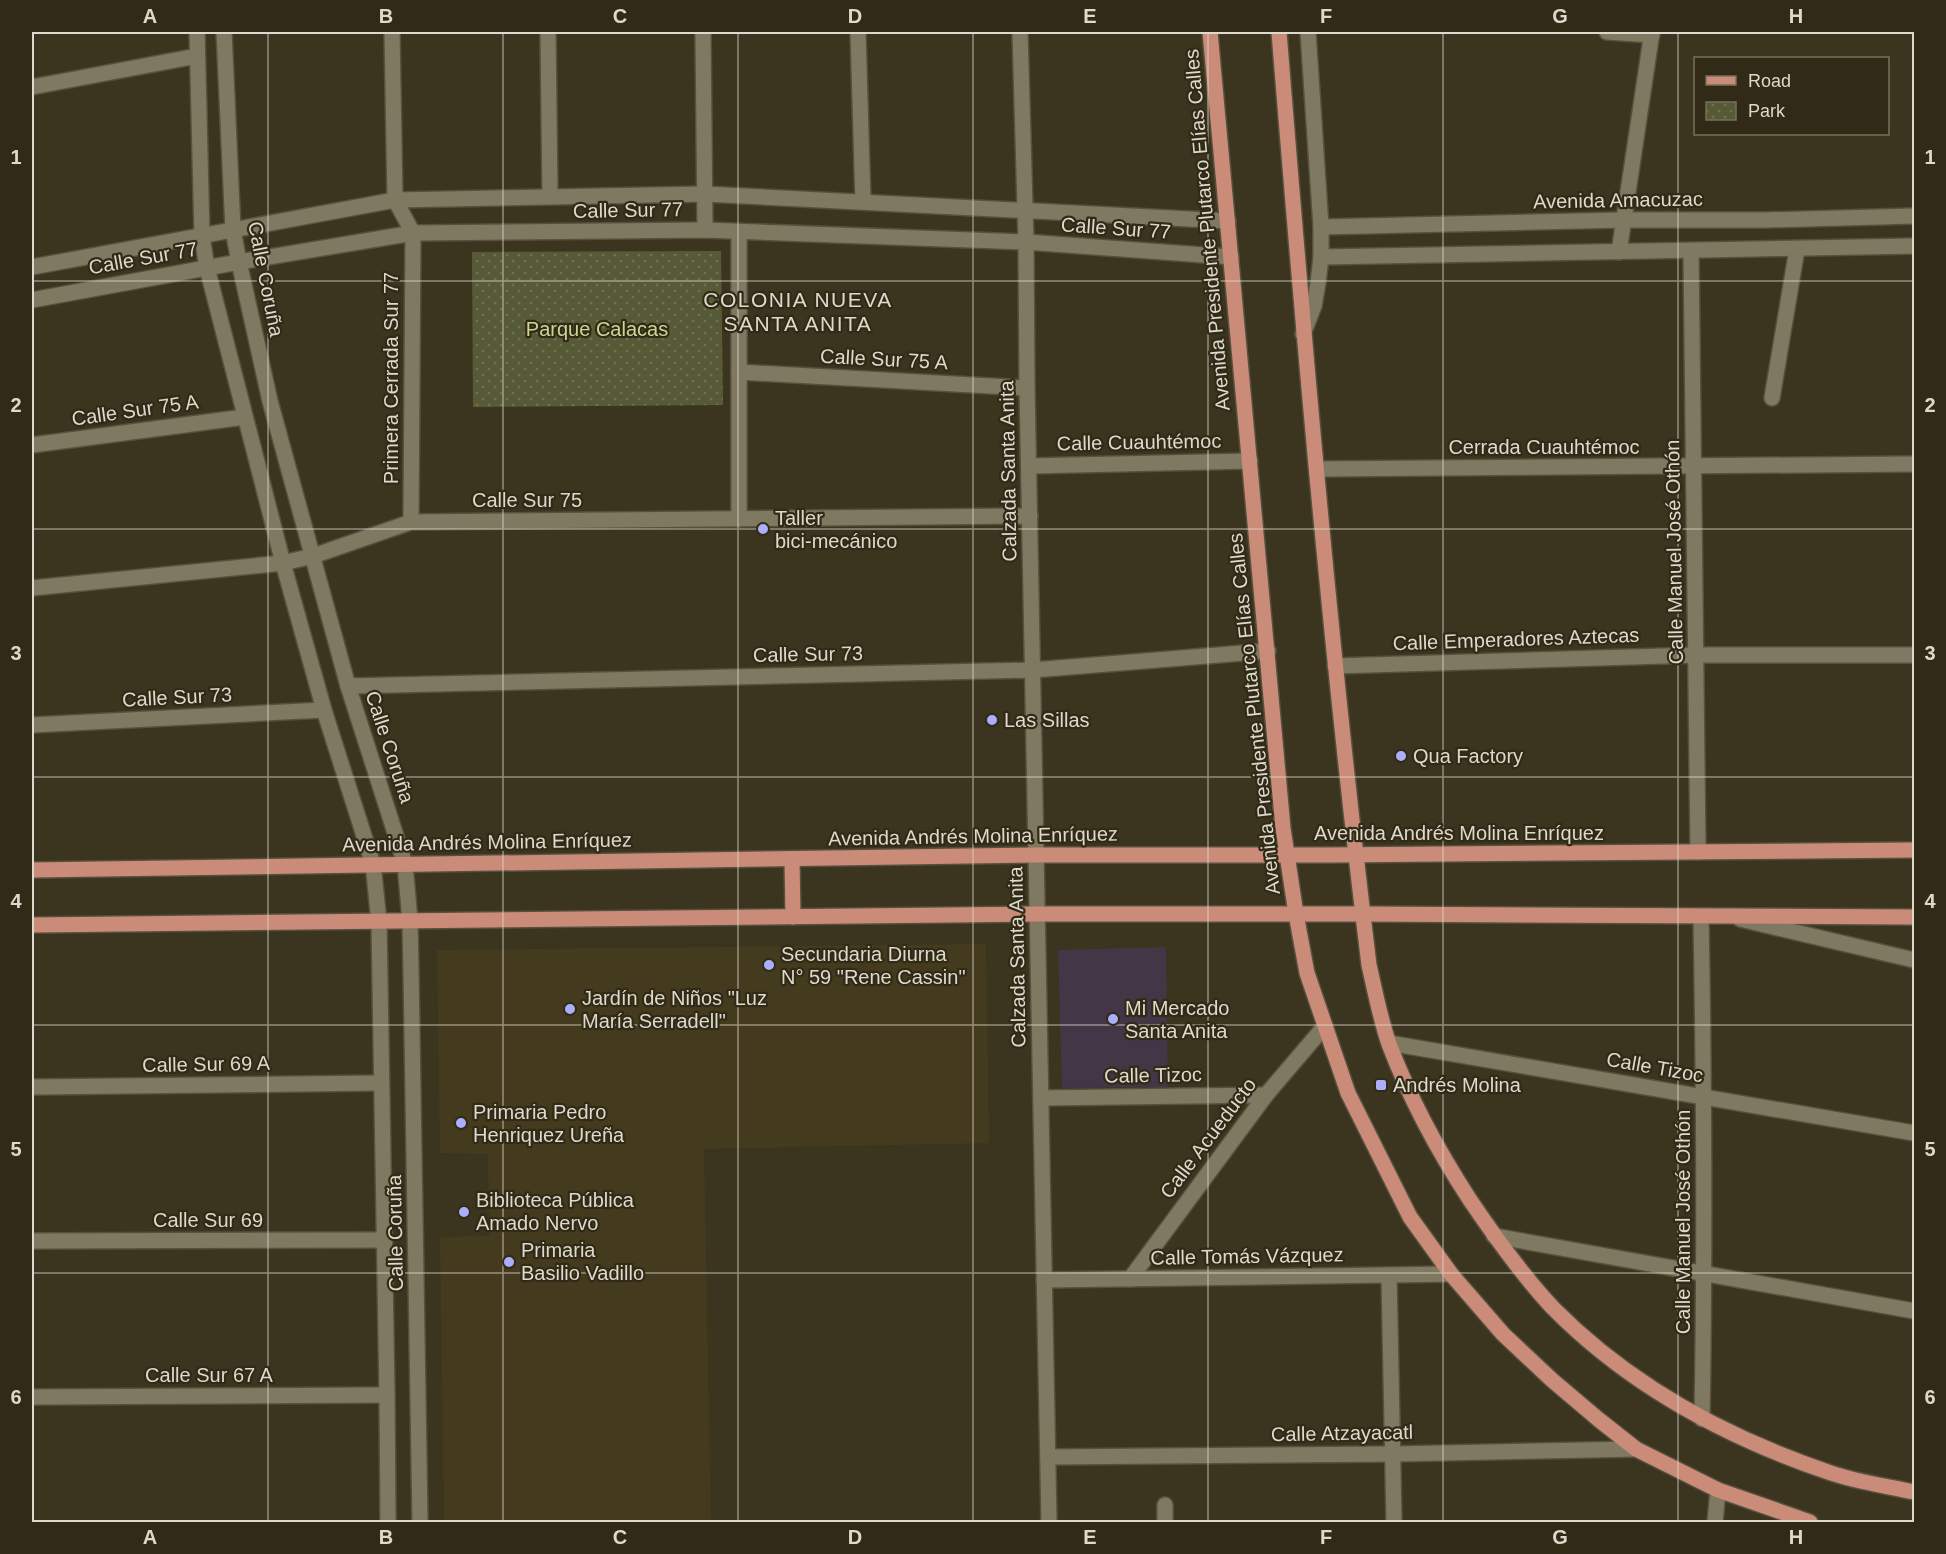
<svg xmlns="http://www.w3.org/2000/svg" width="1946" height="1554" font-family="Helvetica,sans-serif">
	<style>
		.commercial { fill: #433747 }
		.built { fill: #443b1f }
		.park { fill: url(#park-dots) }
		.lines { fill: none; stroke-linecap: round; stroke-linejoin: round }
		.minor-casing { stroke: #56513e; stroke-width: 18 }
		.major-casing { stroke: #56513e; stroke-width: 18 }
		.minor { stroke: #807962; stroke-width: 15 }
		.major { stroke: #ca8c79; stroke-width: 15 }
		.grid { fill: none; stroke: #ddd9cc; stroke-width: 1.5; stroke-opacity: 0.55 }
		.poi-dot { fill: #abaffb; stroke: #312a16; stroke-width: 2 }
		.labels { text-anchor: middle; stroke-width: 4.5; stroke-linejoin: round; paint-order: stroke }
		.street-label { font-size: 20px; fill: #ddd9cc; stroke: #312a16 }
		.park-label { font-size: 20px; fill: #ced493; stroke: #312a16 }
		.poi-label { font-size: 20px; fill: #ddd9cc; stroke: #312a16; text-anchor: start }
		.neighbourhood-label { font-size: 21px; letter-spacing: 1.5px; fill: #ddd9cc; stroke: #312a16 }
		.neatline { fill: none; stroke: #ddd9cc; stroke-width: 2 }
		.grid-label { font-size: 20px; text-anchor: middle; font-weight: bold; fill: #ddd9cc }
	</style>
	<defs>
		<pattern id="park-dots" width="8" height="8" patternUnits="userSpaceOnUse" patternTransform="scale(1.5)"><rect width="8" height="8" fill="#575a36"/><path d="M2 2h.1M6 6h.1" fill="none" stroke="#6f7152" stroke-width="1.8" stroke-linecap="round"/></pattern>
	</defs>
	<rect width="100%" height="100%" fill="#3b341f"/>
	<polygon class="commercial" points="1166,947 1168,1087 1062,1088 1058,950"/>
	<polygon class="built" points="986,944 989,1143 704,1149 711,1522 444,1522 440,1237 489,1236 488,1154 440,1153 437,950"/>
	<polygon class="park" points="721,251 723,405 473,407 472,252"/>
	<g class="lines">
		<defs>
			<g id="minor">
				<polyline points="197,32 202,236 207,268 283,563 324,710 373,864 379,922 387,1395 388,1522"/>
				<polyline points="224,32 233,230 239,262 270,401 348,686 405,864 410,921 411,971 420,1522"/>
				<polyline points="392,32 395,200 413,233 411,522"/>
				<polyline points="548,32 550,196"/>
				<polyline points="703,32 705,230"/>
				<polyline points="858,32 863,202"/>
				<polyline points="1020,32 1026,242 1027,388 1049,1522"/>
				<polyline points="1607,32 1652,35"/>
				<polyline points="32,87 197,56"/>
				<polyline points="1321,227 1623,220 1766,220 1914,216"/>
				<polyline points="1691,251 1698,852"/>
				<polyline points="1619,252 1652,32"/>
				<polyline points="1321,257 1914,246"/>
				<polyline points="32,267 395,200 705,194 1228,221"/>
				<polyline points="32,300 239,262 413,233 705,230 1026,242 1231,257"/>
				<polyline points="1303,334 1314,306 1318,283 1321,257 1321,227 1308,32"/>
				<polyline points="739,372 1027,388"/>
				<polyline points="1772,398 1797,249"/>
				<polyline points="32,445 245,417"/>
				<polyline points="1029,466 1250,461"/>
				<polyline points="1317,469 1914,464"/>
				<polyline points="739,519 739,232"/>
				<polyline points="32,588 283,563 313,556 411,522 1030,516"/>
				<polyline points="1335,666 1697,655 1914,655"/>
				<polyline points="348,686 1033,670 1268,651"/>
				<polyline points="32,725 324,710"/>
				<path d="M 1701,917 C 1704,1084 1705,1251 1702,1419"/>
				<polyline points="1740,919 1914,960"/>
				<polyline points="1389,1043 1914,1133"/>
				<polyline points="32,1087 381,1083"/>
				<polyline points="1041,1098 1266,1095"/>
				<polyline points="1494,1236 1914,1311"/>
				<polyline points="32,1241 385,1240"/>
				<polyline points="1389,1275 1394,1522"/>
				<polyline points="1130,1279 1266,1095 1324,1027"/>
				<polyline points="1044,1280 1451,1274"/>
				<polyline points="32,1397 387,1395"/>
				<polyline points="1048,1457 1394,1454 1636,1449"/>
				<polyline points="1165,1505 1165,1522"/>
				<polyline points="1715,1522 1718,1490"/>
			</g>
			<g id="major">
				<polyline points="1210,32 1283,828 1296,914 1307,973 1348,1093 1410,1217 1451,1274 1503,1334 1552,1380 1598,1419 1636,1449 1718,1490 1810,1522"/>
				<path d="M 1279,32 C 1304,343 1331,655 1369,965 C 1375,991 1380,1018 1389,1044 C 1410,1099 1438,1151 1470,1200 C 1495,1237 1522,1275 1553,1308 C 1630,1386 1727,1438 1831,1473 C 1857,1482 1887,1486 1914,1492"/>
				<polyline points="792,859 793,917"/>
				<polyline points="32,870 1037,855 1332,855 1914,850"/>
				<polyline points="32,925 1037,914 1363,914 1914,917"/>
			</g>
		</defs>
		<use href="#minor" class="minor-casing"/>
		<use href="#major" class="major-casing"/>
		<use href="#minor" class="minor"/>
		<use href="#major" class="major"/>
	</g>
	<path class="grid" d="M 268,32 L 268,1522M 503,32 L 503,1522M 738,32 L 738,1522M 973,32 L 973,1522M 1208,32 L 1208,1522M 1443,32 L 1443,1522M 1678,32 L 1678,1522M 32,281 L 1914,281M 32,529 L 1914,529M 32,777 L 1914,777M 32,1025 L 1914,1025M 32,1273 L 1914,1273"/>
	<g class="poi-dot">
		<circle cx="763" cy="529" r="6"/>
		<circle cx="992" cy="720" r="6"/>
		<circle cx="1401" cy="756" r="6"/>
		<circle cx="769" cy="965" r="6"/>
		<circle cx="570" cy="1009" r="6"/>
		<circle cx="1113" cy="1019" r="6"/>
		<rect x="1375" y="1079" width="12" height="12" rx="3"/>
		<circle cx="461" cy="1123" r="6"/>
		<circle cx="464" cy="1212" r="6"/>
		<circle cx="509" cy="1262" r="6"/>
	</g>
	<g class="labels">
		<g class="street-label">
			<text transform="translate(1618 200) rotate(-1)" y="7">Avenida Amacuzac</text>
			<text transform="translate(628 210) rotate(-1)" y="7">Calle Sur 77</text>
			<text transform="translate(1116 228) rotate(4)" y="7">Calle Sur 77</text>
			<text transform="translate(1207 230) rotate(-95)" y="7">Avenida Presidente Plutarco Elías Calles</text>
			<text transform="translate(143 258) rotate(-10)" y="7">Calle Sur 77</text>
			<text transform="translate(266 279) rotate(79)" y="7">Calle Coruña</text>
			<text transform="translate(884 359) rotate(3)" y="7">Calle Sur 75 A</text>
			<text transform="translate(391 378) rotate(-90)" y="7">Primera Cerrada Sur 77</text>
			<text transform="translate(135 410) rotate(-8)" y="7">Calle Sur 75 A</text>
			<text transform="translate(1139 442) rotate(-1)" y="7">Calle Cuauhtémoc</text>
			<text x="1544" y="454">Cerrada Cuauhtémoc</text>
			<text transform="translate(1008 471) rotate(-91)" y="7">Calzada Santa Anita</text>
			<text x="527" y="507">Calle Sur 75</text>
			<text transform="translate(1674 552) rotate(-91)" y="7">Calle Manuel José Othón</text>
			<text transform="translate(1516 639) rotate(-2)" y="7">Calle Emperadores Aztecas</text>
			<text transform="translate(808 654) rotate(-1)" y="7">Calle Sur 73</text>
			<text transform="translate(177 697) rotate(-3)" y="7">Calle Sur 73</text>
			<text transform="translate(1254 714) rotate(-96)" y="7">Avenida Presidente Plutarco Elías Calles</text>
			<text transform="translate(390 747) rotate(72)" y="7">Calle Coruña</text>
			<text x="1459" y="840">Avenida Andrés Molina Enríquez</text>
			<text transform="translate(973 836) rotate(-1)" y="7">Avenida Andrés Molina Enríquez</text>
			<text transform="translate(487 842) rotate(-1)" y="7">Avenida Andrés Molina Enríquez</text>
			<text transform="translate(1017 957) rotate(-91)" y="7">Calzada Santa Anita</text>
			<text transform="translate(206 1064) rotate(-1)" y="7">Calle Sur 69 A</text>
			<text transform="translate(1655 1067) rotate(10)" y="7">Calle Tizoc</text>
			<text transform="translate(1153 1075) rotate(-1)" y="7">Calle Tizoc</text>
			<text transform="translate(1208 1138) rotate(-53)" y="7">Calle Acueducto</text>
			<text x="208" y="1227">Calle Sur 69</text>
			<text transform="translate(1683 1222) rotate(-90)" y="7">Calle Manuel José Othón</text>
			<text transform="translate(395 1233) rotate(-91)" y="7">Calle Coruña</text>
			<text transform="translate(1247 1256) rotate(-1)" y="7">Calle Tomás Vázquez</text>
			<text x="209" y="1382">Calle Sur 67 A</text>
			<text transform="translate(1342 1433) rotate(-1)" y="7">Calle Atzayacatl</text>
		</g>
		<g class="park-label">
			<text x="597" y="336">Parque Calacas</text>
		</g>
		<g class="poi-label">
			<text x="775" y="525">Taller<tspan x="775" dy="23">bici-mecánico</tspan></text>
			<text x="1004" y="727">Las Sillas</text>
			<text x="1413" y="763">Qua Factory</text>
			<text x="781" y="961">Secundaria Diurna<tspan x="781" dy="23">N° 59 "Rene Cassin"</tspan></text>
			<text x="582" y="1005">Jardín de Niños "Luz<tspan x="582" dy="23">María Serradell"</tspan></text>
			<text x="1125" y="1015">Mi Mercado<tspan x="1125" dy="23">Santa Anita</tspan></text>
			<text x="1393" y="1092">Andrés Molina</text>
			<text x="473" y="1119">Primaria Pedro<tspan x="473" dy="23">Henriquez Ureña</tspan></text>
			<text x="476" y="1207">Biblioteca Pública<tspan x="476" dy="23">Amado Nervo</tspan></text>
			<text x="521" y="1257">Primaria<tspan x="521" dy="23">Basilio Vadillo</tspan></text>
		</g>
		<g class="neighbourhood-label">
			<text x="798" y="307">COLONIA NUEVA<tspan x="798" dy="24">SANTA ANITA</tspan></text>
		</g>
	</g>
	<rect width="1946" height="1554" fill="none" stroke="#312a16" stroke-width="66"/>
	<rect x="1694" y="57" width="195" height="78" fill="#312a16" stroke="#76705f" stroke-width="1.5"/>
	<rect x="1706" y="76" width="30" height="9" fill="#ca8c79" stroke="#76705f" stroke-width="1.5"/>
	<text x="1748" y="87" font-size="18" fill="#ddd9cc">Road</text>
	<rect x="1706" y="102" width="30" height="18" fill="url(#park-dots)" stroke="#76705f" stroke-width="1.5"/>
	<text x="1748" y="117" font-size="18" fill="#ddd9cc">Park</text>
	<rect x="33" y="33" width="1880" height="1488" class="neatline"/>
	<g class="grid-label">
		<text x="150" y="23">A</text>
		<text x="386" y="23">B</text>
		<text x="620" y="23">C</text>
		<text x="855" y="23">D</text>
		<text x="1090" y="23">E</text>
		<text x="1326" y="23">F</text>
		<text x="1560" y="23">G</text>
		<text x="1796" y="23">H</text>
		<text x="16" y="164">1</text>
		<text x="1930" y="164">1</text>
		<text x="16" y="412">2</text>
		<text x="1930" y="412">2</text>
		<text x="16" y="660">3</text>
		<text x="1930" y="660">3</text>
		<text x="16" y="908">4</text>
		<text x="1930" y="908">4</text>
		<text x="16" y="1156">5</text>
		<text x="1930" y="1156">5</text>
		<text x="16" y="1404">6</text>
		<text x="1930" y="1404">6</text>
		<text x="150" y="1544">A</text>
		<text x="386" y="1544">B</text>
		<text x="620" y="1544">C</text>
		<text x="855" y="1544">D</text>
		<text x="1090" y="1544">E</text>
		<text x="1326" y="1544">F</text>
		<text x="1560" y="1544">G</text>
		<text x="1796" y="1544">H</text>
	</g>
</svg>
